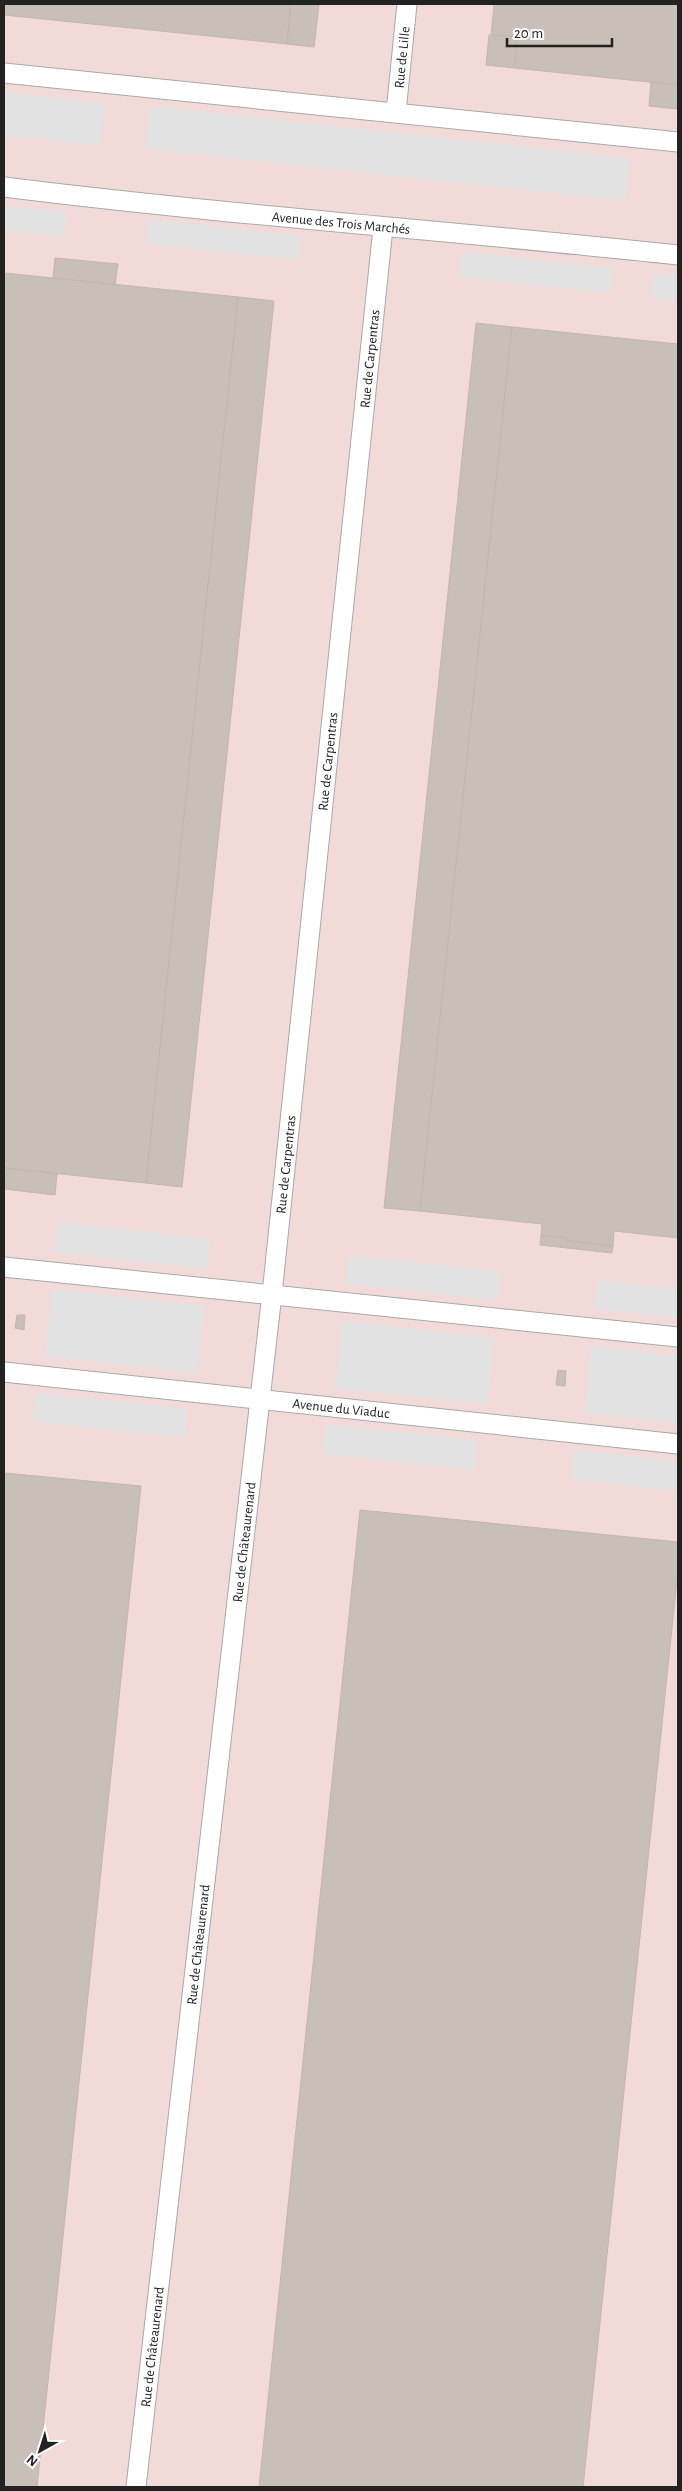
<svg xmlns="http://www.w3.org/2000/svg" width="682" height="2491" font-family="'Alegreya Sans',sans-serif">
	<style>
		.commercial { fill: #f2dad9 }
		.parking { fill: #e2e2e2 }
		.building { fill: #c7bfb8; stroke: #c4b6ab }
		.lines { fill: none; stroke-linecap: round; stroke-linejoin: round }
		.lane-casing { stroke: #a9a9a9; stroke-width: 21 }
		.lane { stroke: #fff; stroke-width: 19 }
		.labels { text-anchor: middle; stroke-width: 5; stroke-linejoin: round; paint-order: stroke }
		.street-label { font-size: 14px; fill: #222; stroke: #fff }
	</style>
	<rect width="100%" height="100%" fill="#f2efe9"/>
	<rect class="commercial" x="4" y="4" width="674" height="2483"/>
	<g class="parking">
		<polygon points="4,92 104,103 100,146 4,135"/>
		<polygon points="150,106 630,158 625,201 145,149"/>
		<polygon points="4,206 67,212 64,237 4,230"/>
		<polygon points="148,219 301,236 298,260 146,244"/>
		<polygon points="461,252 614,268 610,293 458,277"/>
		<polygon points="654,274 678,276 678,301 651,298"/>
		<polygon points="58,1222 210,1239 207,1269 54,1252"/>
		<polygon points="348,1255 500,1271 498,1300 345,1284"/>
		<polygon points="597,1280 678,1289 678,1318 594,1309"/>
		<polygon points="52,1289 204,1306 197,1373 45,1356"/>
		<polygon points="342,1321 494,1338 487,1404 335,1388"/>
		<polygon points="591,1346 678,1356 678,1423 584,1413"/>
		<polygon points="35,1393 187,1409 185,1438 32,1422"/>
		<polygon points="326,1424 478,1441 475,1470 322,1454"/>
		<polygon points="574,1450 678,1461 678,1491 571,1479"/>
	</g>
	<g class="building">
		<polygon points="4,4 291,4 287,44 4,15"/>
		<polygon points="291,4 319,4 314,47 287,44"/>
		<polygon points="494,4 678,4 678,85 514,68 517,37 491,35"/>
		<polygon points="489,35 517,37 514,68 486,65"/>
		<polygon points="651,82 678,85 678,109 649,106"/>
		<polygon points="55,258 118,264 115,285 53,278"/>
		<polygon points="4,273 238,297 146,1183 4,1168"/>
		<polygon points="238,297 274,301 182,1187 146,1183"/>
		<polygon points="476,323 512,327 420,1211 384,1208"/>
		<polygon points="512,327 678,344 678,1238 614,1231 613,1246 567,1241 567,1238 541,1235 542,1224 420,1211"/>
		<polygon points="4,1168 57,1174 55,1195 4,1189"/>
		<polygon points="541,1235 567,1238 567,1241 613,1246 612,1253 540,1245"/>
		<polygon points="17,1315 25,1315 24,1330 15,1328"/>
		<polygon points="558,1370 566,1371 565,1386 556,1385"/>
		<polygon points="4,1473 141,1486 37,2487 4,2487"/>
		<polygon points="360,1510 678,1542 678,1570 583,2487 259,2487"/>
	</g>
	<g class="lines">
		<defs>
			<g id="lane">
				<polyline points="4,73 678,142"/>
				<path id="s1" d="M 396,112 L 407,4"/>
				<path id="s2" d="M 4,187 C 228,215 454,231 678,255"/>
				<polyline points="4,1267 678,1337"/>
				<path id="s3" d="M 4,1372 L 678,1444"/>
				<path id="s4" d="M 136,2487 L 272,1294 L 383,228"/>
			</g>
		</defs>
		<use href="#lane" class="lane-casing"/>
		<use href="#lane" class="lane"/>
	</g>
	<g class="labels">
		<g class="street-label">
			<text dy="5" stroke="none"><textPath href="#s1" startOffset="55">Rue de Lille</textPath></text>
			<text dy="5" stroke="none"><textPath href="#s2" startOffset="339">Avenue des Trois Marchés</textPath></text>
			<text dy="5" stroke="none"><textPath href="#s4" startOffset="2141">Rue de Carpentras</textPath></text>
			<text dy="5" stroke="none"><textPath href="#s4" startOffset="1736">Rue de Carpentras</textPath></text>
			<text dy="5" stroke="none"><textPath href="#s4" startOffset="1331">Rue de Carpentras</textPath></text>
			<text dy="5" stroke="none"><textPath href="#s3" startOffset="339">Avenue du Viaduc</textPath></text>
			<text dy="5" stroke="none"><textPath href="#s4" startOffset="951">Rue de Châteaurenard</textPath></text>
			<text dy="5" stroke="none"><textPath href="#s4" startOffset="546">Rue de Châteaurenard</textPath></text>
			<text dy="5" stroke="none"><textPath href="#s4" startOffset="141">Rue de Châteaurenard</textPath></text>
		</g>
	</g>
	<rect width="682" height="2491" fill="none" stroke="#222222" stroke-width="10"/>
	<g transform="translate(40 2451) rotate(219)" stroke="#ffffff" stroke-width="4" paint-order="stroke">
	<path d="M0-4L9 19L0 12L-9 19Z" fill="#222222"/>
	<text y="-8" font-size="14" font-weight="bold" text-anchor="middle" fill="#222222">N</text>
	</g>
	<path d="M507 38v8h105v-8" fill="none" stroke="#222222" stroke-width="2.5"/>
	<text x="514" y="38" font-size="15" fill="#222222" stroke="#ffffff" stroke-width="4" paint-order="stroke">20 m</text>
</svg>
